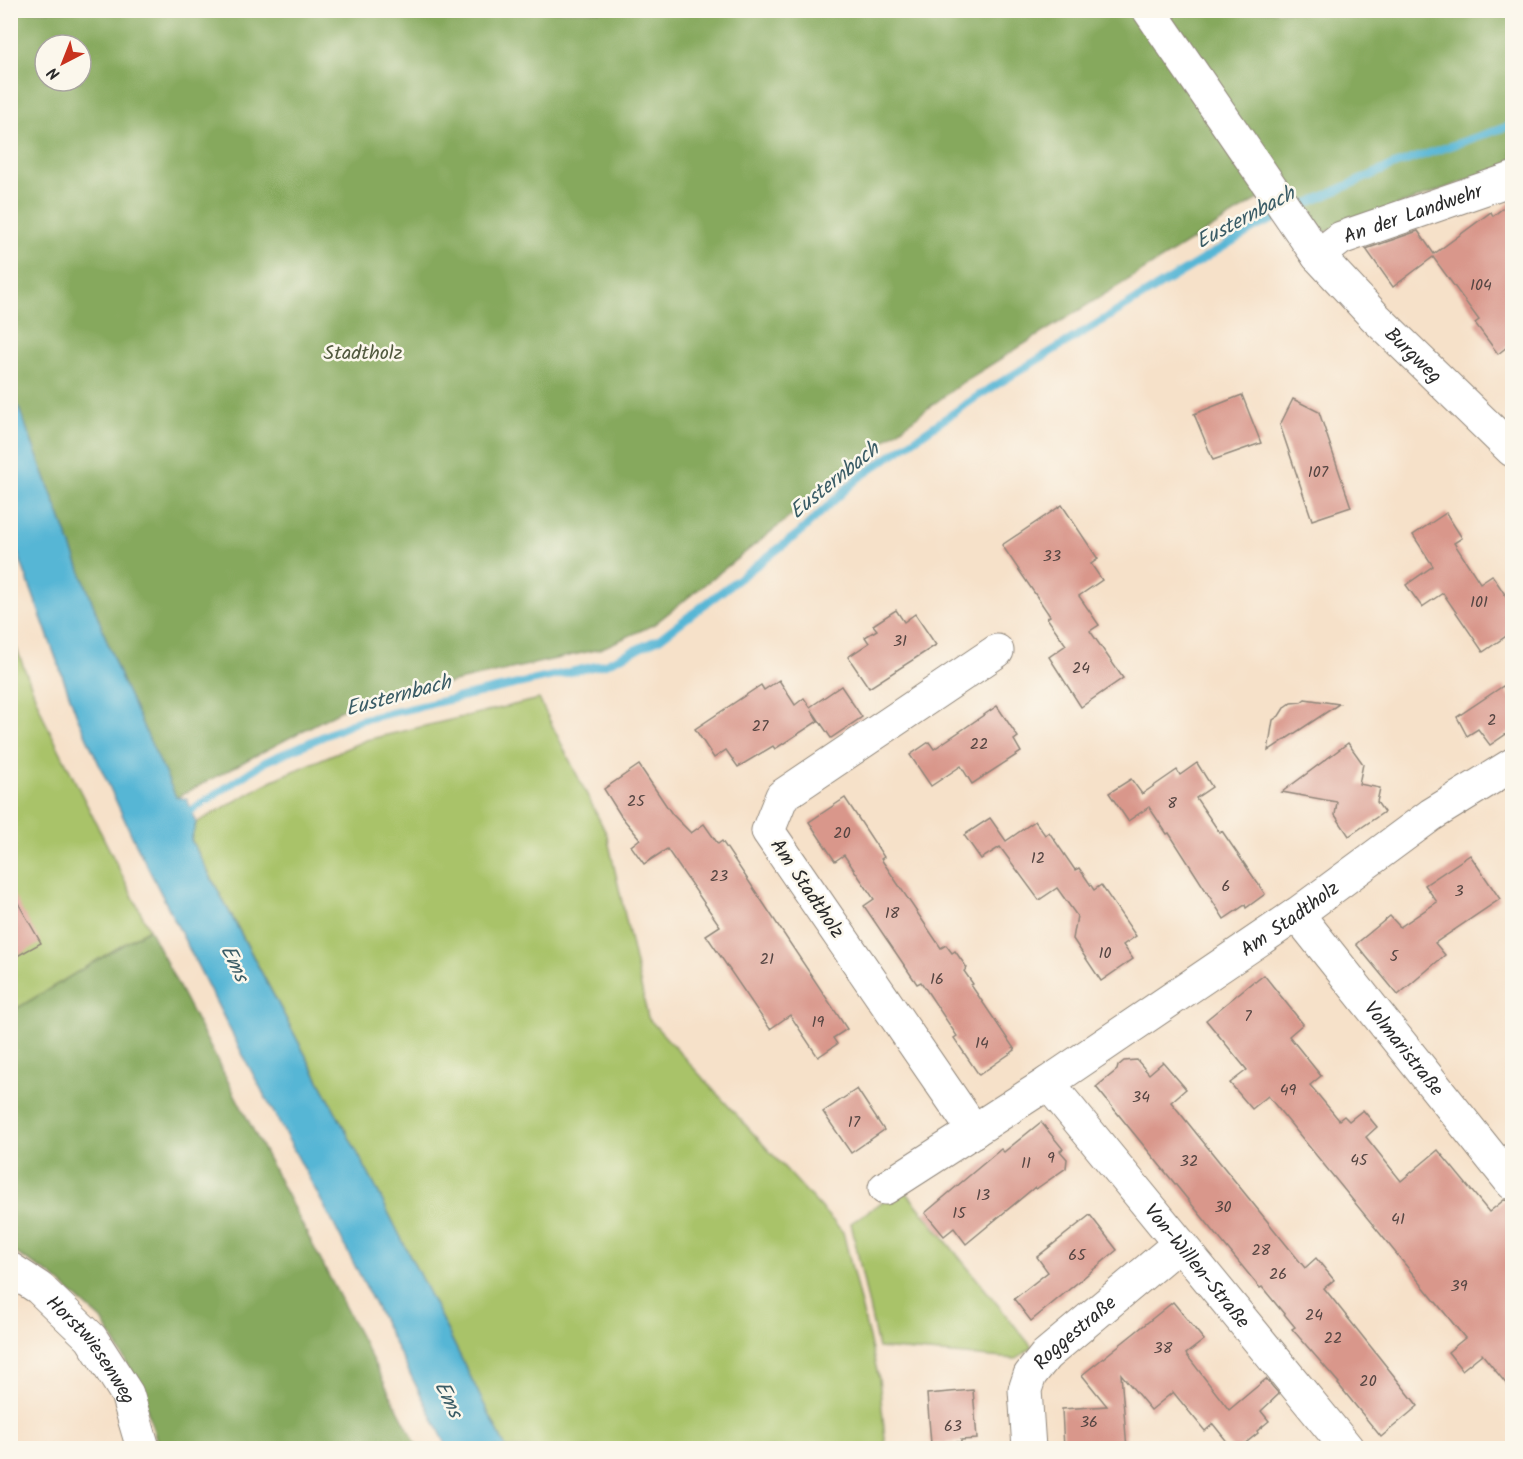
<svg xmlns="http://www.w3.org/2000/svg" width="1523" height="1459" font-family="Kalam,sans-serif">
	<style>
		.green { fill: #a9c369; stroke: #6a774a; stroke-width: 1.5 }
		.forest { fill: #86a95d; stroke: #586a44; stroke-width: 1.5; fill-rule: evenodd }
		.water { fill: #57b6d5; stroke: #417080; stroke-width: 1.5 }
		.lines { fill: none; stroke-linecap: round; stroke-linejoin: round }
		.stream { stroke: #57b6d5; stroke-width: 8 }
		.building { fill: #d9978b }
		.minor-casing { stroke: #90867a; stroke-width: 35 }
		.minor { stroke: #fff; stroke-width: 33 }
		.labels { text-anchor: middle; stroke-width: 5; stroke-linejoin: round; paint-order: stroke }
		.number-label { font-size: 16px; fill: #564643 }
		.street-label { font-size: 20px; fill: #2b2b2b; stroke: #fbf7ec }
		.park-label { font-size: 20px; fill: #51593e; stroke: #fbf7ec }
		.water-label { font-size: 21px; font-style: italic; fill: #3a5c66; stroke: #fbf7ec }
	</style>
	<rect width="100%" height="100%" fill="#fbf7ec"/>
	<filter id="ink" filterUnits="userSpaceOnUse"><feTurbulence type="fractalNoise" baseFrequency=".0167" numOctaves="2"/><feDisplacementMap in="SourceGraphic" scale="12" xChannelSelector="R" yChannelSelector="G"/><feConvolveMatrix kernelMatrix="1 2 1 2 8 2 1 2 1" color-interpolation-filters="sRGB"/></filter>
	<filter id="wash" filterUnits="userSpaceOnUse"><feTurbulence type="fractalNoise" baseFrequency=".008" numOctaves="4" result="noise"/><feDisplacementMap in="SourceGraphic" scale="24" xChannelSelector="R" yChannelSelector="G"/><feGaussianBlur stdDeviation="1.35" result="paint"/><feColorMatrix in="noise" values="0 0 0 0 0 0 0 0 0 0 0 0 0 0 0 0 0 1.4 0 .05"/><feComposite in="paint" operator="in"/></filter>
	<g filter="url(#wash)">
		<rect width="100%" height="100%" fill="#f6e1c9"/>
		<g class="green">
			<polygon points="10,632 45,721 149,929 11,1012"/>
			<polygon points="539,699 607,835 648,1018 843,1232 879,1379 886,1448 506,1448 376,1188 191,839 196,823 273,780 366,740"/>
			<polygon points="903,1188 1032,1347 1016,1359 878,1348 851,1223"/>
		</g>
		<g class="forest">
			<path d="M 11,11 L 1512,11 L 1512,164 L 1322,233 L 1286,182 L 963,382 L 852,465 L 786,520 L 653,625 L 600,649 L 351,705 L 176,798 L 122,681 L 11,387 ZM 45,45 L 81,45 L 81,81 L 45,81 Z"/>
			<polygon points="149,929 418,1448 159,1448 140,1386 102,1320 51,1275 11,1250 11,1012"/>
		</g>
		<polygon class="water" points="11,387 122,681 176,797 187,799 196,823 191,840 376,1188 506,1448 448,1448 330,1217 246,1061 133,838 77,716 11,534"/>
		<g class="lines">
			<g class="stream">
				<polyline points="1295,209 1394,165 1512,125"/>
				<polyline points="184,815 265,762 360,720 605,664 659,639 799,533 857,479 978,396 1256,227 1283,215"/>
			</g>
		</g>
		<g id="blocks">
			<g class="building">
				<polygon points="1512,201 1512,343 1498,354 1475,323 1479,320 1433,257 1393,287 1366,249 1418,231 1434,254 1491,212 1493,216"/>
				<polygon points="1242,395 1261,443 1213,460 1194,414"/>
				<polygon points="1293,399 1319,412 1351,507 1312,520 1280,425"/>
				<polygon points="1062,505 1098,559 1091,564 1102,580 1079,596 1099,625 1090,631 1123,678 1081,707 1049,657 1066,645 1047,618 1050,616 1002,545"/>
				<polygon points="1446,513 1462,538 1454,543 1480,583 1492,575 1512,605 1512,632 1483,652 1443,593 1422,607 1406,585 1433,566 1413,535"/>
				<polygon points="896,610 904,622 915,614 936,645 869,688 848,657 869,643 865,637 877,630 873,625"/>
				<polygon points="779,680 795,705 804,698 810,707 841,686 862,717 831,738 811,709 818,721 775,749 773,746 738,767 726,750 714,758 695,729 761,685 764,690"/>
				<polygon points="1503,686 1512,699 1512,730 1490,745 1478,729 1467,736 1457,717"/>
				<polygon points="1305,699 1339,704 1268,751 1273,720 1279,716 1284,708 1291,703 1301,702"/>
				<polygon points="997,706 1018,737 1014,740 1021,752 972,784 961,766 931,786 910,755 929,742 934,749"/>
				<polygon points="1348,743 1363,764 1359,784 1380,788 1377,802 1384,812 1349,836 1335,815 1337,802 1282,792"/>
				<polygon points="1197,763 1212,787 1196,798 1220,833 1222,831 1265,894 1246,908 1245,905 1224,919 1169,833 1167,834 1149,807 1128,821 1109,793 1131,779 1142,794 1177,770 1180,775"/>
				<polygon points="639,765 672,814 691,833 704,824 718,844 722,841 847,1029 833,1038 837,1044 818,1057 790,1015 770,1029 706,935 720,926 667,849 644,864 631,846 640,839 621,816 604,789"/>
				<polygon points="845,798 884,857 881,859 941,948 946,945 952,953 955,951 967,968 964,971 973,984 971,985 1015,1050 979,1075 954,1038 957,1036 921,982 917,984 864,906 874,899 844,855 835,861 809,822"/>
				<polygon points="990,818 1006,841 1035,821 1045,835 1049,832 1075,870 1079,868 1094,890 1101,885 1136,936 1123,945 1133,959 1101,981 1073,939 1077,916 1057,888 1039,900 1000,847 981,859 964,835"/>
				<polygon points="1470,855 1500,899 1435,943 1445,955 1398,995 1356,944 1390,916 1400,927 1437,902 1425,885"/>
				<polygon points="10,889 41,943 10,960"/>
				<polygon points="1264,975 1303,1024 1289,1036 1321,1076 1310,1085 1339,1120 1344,1116 1349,1121 1363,1110 1377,1127 1366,1137 1401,1181 1438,1150 1489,1212 1504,1200 1512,1201 1512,1391 1482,1354 1462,1370 1448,1352 1465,1338 1268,1096 1252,1109 1230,1083 1247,1070 1206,1020 1254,981 1255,982"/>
				<polygon points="1137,1060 1149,1074 1163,1062 1186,1089 1171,1102 1305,1268 1316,1258 1334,1280 1324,1288 1418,1406 1381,1437 1338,1384 1339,1383 1292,1329 1295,1327 1262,1287 1260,1288 1096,1087 1117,1070 1118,1066 1124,1061"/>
				<polygon points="857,1089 884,1130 851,1153 823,1112"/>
				<polygon points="1041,1122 1063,1149 1060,1151 1067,1159 1066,1168 1036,1189 1035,1187 966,1244 954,1228 944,1236 925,1213 1001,1149 1004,1152"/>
				<polygon points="1090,1215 1117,1250 1031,1321 1014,1299 1048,1272 1037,1257"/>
				<polygon points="1173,1302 1204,1340 1186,1354 1229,1410 1266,1379 1279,1394 1261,1411 1269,1421 1257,1431 1258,1433 1238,1449 1233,1449 1213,1424 1205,1431 1173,1392 1151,1410 1121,1374 1127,1449 1064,1449 1062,1409 1107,1406 1082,1375"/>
				<polygon points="973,1390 977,1439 961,1440 961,1442 931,1444 927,1394"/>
			</g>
		</g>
	</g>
	<g filter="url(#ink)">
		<use href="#blocks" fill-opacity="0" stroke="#90867a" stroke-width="1.5"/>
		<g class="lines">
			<defs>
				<g id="minor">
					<path id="s1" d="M 1149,10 L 1318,256 L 1375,317 L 1512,450"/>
					<path id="s2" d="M 1318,256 L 1341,238 L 1512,179"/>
					<path id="s3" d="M 1297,914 L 1512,1183"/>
					<path id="s4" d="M 1048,1083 L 1347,1448"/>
					<polyline points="974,1131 768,831 782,796 997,651"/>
					<path id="s5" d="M 885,1188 L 1048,1083 L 1297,914 L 1431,815 L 1512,765"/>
					<path id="s6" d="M 10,1269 L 39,1288 L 91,1338 L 127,1394 L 143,1448"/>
					<path id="s7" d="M 1029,1448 L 1025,1390 L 1030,1375 L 1046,1355 L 1179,1244"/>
				</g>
			</defs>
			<use href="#minor" class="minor-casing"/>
			<use href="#minor" class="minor"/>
		</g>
	</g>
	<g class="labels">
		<g class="number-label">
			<text x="1481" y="290">104</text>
			<text x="1318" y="477">107</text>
			<text x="1052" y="561">33</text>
			<text x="1479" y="607">101</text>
			<text x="900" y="646">31</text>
			<text x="1081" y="673">24</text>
			<text x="1492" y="725">2</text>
			<text x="760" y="731">27</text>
			<text x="979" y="749">22</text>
			<text x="636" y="806">25</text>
			<text x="1172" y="808">8</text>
			<text x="842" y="838">20</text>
			<text x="1038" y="863">12</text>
			<text x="719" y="881">23</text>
			<text x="1226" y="891">6</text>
			<text x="1459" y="896">3</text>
			<text x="892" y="918">18</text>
			<text x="1105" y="958">10</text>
			<text x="1394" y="961">5</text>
			<text x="767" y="964">21</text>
			<text x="937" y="984">16</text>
			<text x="1248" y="1021">7</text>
			<text x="818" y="1027">19</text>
			<text x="982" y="1048">14</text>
			<text x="1288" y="1095">49</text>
			<text x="1141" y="1102">34</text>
			<text x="854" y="1127">17</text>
			<text x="1051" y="1163">9</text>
			<text x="1359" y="1165">45</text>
			<text x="1189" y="1166">32</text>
			<text x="1026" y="1168">11</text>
			<text x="983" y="1200">13</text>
			<text x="1223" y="1212">30</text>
			<text x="959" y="1218">15</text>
			<text x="1398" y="1224">41</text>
			<text x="1261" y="1255">28</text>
			<text x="1077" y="1260">65</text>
			<text x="1278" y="1279">26</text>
			<text x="1459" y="1291">39</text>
			<text x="1314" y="1320">24</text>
			<text x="1333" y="1343">22</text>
			<text x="1163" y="1353">38</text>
			<text x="1368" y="1386">20</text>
			<text x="1089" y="1427">36</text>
			<text x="953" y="1431">63</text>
		</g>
		<g class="street-label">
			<text dy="7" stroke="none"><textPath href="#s2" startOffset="105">An der Landwehr</textPath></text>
			<text dy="7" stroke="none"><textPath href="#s1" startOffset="436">Burgweg</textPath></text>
			<text transform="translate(808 888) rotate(56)" y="7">Am Stadtholz</text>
			<text dy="7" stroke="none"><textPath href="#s5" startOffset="486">Am Stadtholz</textPath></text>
			<text dy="7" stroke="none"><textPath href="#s3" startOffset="172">Volmaristraße</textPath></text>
			<text dy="7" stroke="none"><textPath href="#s4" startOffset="236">Von-Willen-Straße</textPath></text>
			<text dy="7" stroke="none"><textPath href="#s7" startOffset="136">Roggestraße</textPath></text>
			<text dy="7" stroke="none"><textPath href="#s6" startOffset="116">Horstwiesenweg</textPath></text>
		</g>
		<g class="park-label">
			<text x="363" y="359">Stadtholz</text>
		</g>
		<g class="water-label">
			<text transform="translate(1245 217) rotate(-28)" y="7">Eusternbach</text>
			<text transform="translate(834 480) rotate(-39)" y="7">Eusternbach</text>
			<text transform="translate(398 695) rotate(-15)" y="7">Eusternbach</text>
			<text transform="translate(235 963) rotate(64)" y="7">Ems</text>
			<text transform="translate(449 1399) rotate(64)" y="7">Ems</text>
		</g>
	</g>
	<rect width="1523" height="1459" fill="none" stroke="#fbf7ec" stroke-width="36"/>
	<g transform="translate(63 63) rotate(222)"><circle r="28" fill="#fbf7ec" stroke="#a8a59f" stroke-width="1.5"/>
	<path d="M0-4.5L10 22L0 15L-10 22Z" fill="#c8321e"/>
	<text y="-9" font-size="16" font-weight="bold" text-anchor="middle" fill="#2b2b2b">N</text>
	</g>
</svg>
